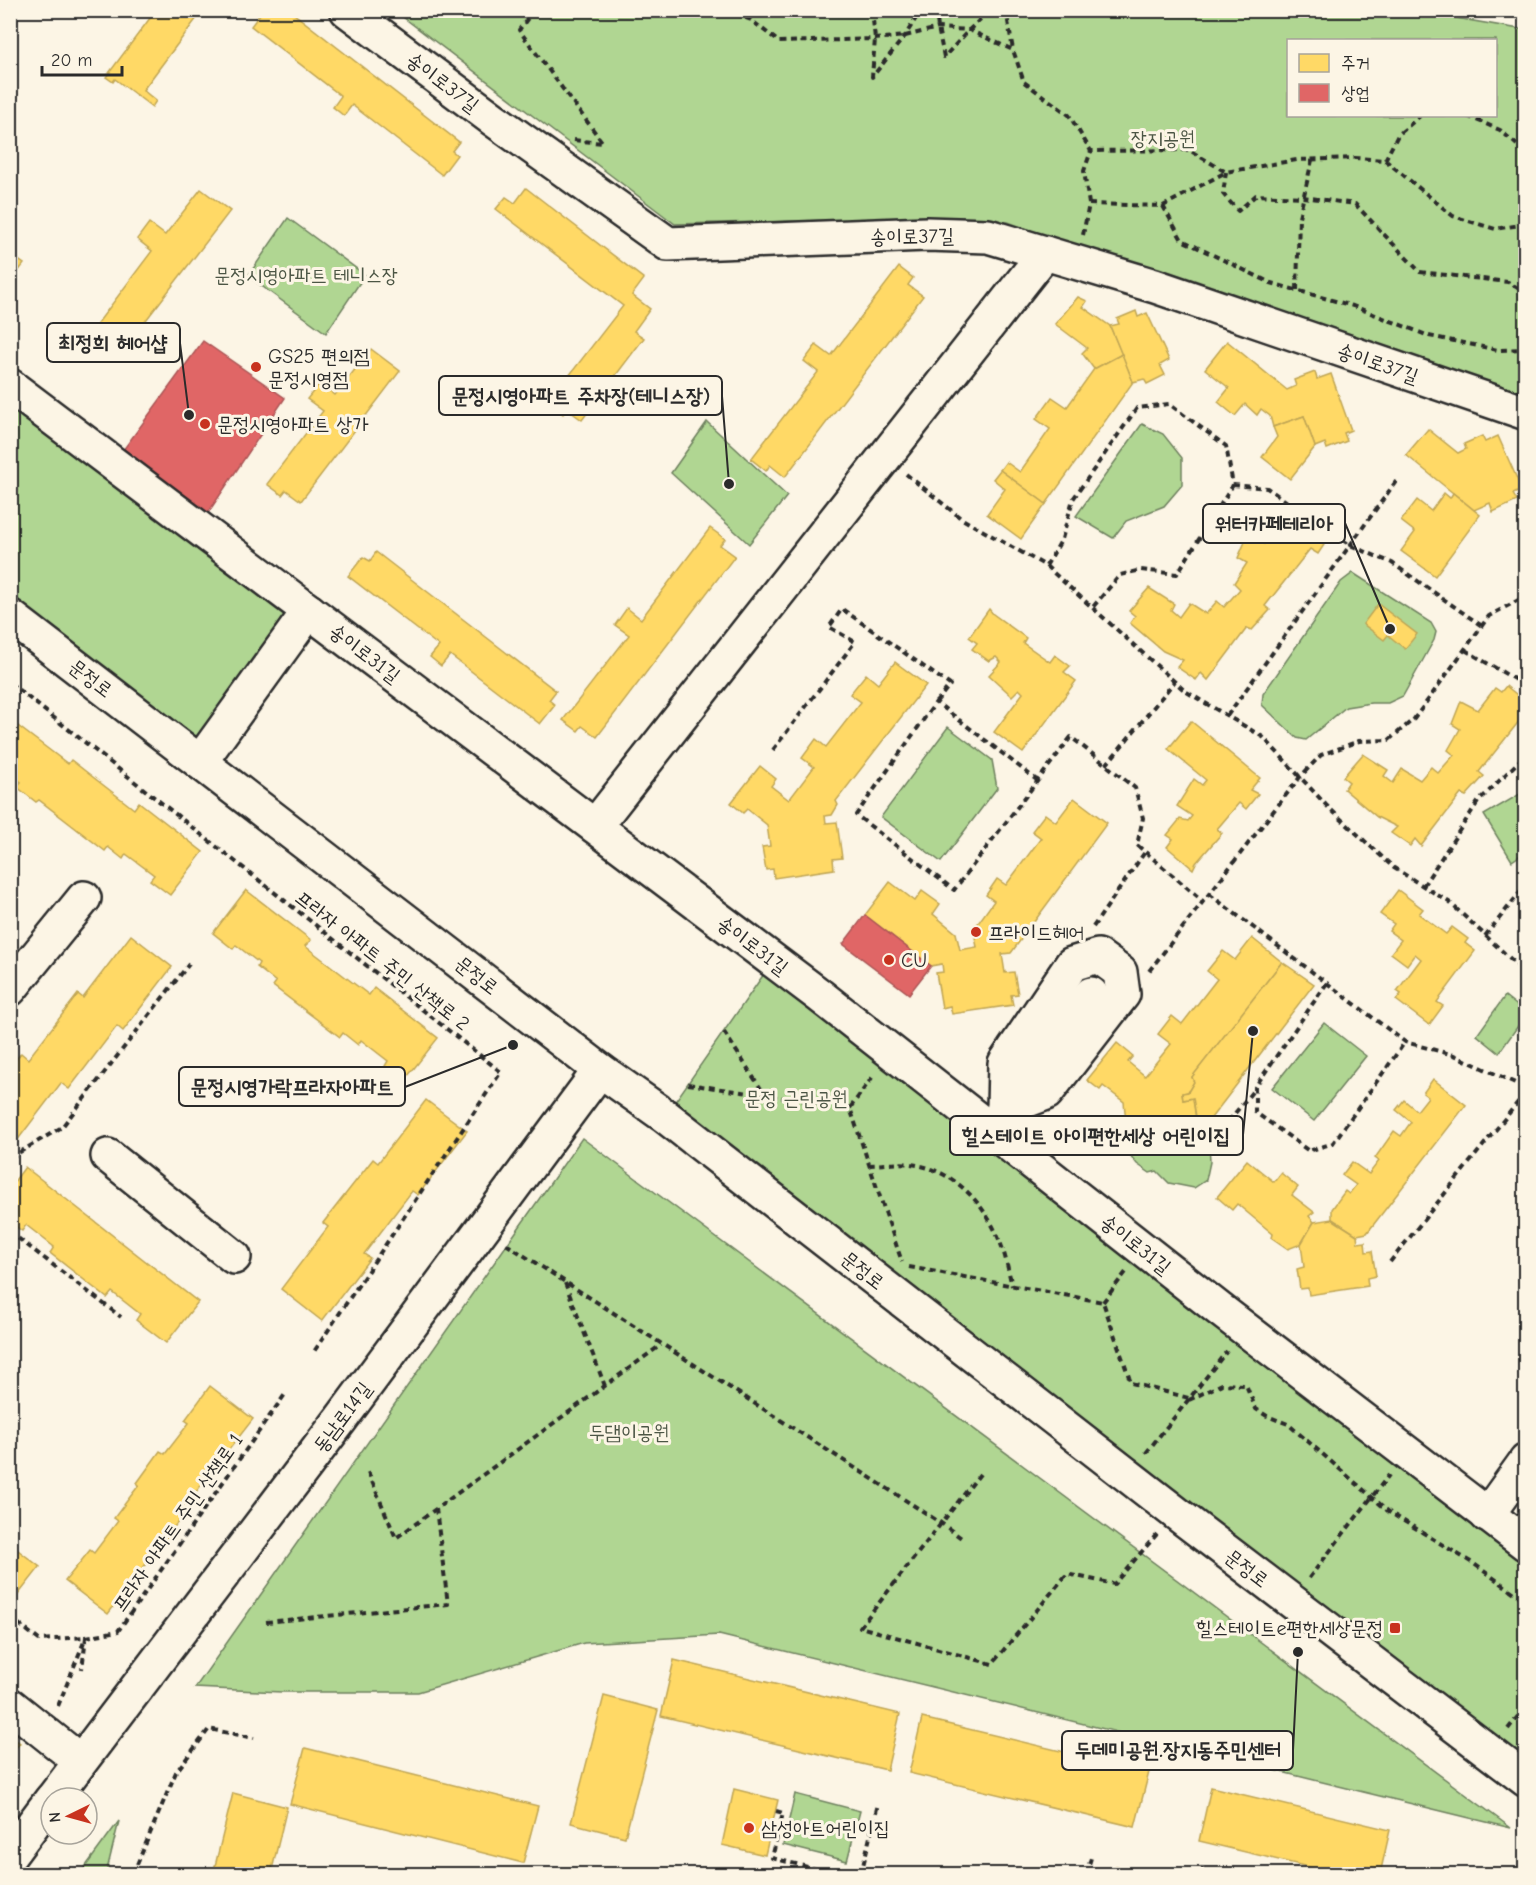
<svg xmlns="http://www.w3.org/2000/svg" width="1536" height="1885" font-family="'Comic Neue','Poor Story',sans-serif">
	<style>
		.green { fill: #b0d692; stroke: #6e805e; stroke-width: 1.5; fill-rule: evenodd }
		.homes { fill: #ffd966; stroke: #bfa554; stroke-width: 1.5 }
		.shops { fill: #e06666; stroke: #aa5454; stroke-width: 1.5 }
		.lines { fill: none; stroke-linecap: round; stroke-linejoin: round }
		.minor-casing { stroke: #2b2b2b; stroke-width: 38 }
		.path { stroke: #2b2b2b; stroke-width: 4; stroke-dasharray: 6 4.5; stroke-linecap: butt }
		.minor { stroke: #fcf5e5; stroke-width: 33 }
		.poi-dot { fill: #c8321e; stroke: #fcf5e5; stroke-width: 2 }
		.labels { text-anchor: middle; stroke-width: 6; stroke-linejoin: round; paint-order: stroke }
		.street-label { font-size: 20px; fill: #2b2b2b; stroke: #fcf5e5 }
		.park-label { font-size: 20px; fill: #4c5645; stroke: #fcf5e5 }
		.poi-label { font-size: 20px; fill: #2b2b2b; stroke: #fcf5e5; text-anchor: start }
		.leader { fill: none; stroke: #2b2b2b; stroke-width: 2 }
		.callout-dot { fill: #2b2b2b; stroke: #fcf5e5; stroke-width: 2 }
		.callout { fill: #fcf5e5; stroke: #2b2b2b; stroke-width: 2 }
		.callout-label { font-size: 21px; text-anchor: middle; font-weight: bold; fill: #2b2b2b }
	</style>
	<rect width="100%" height="100%" fill="#fcf5e5"/>
	<filter id="ink" filterUnits="userSpaceOnUse"><feTurbulence type="fractalNoise" baseFrequency=".0167" numOctaves="2"/><feDisplacementMap in="SourceGraphic" scale="12" xChannelSelector="R" yChannelSelector="G"/><feConvolveMatrix kernelMatrix="1 2 1 2 8 2 1 2 1" color-interpolation-filters="sRGB"/></filter>
	<g filter="url(#ink)">
		<g class="green">
			<path d="M 1410,10 L 1525,30 L 1525,395 L 1232,294 L 1052,238 L 1008,222 L 958,217 L 675,224 L 395,11 ZM 1288,40 L 1496,40 L 1496,116 L 1288,116 Z"/>
			<polygon points="288,218 365,275 326,333 248,276"/>
			<polygon points="10,394 297,611 202,746 11,600"/>
			<polygon points="707,422 787,496 749,544 671,473"/>
			<polygon points="1142,424 1163,434 1182,458 1182,485 1164,506 1126,521 1113,538 1076,516"/>
			<polygon points="1353,573 1431,623 1436,632 1434,640 1403,696 1388,703 1371,703 1346,707 1306,740 1297,738 1262,705 1263,694 1341,582"/>
			<polygon points="948,727 992,760 997,788 941,862 881,817"/>
			<polygon points="1525,791 1525,852 1512,861 1484,815"/>
			<polygon points="773,961 1525,1544 1525,1780 665,1116"/>
			<polygon points="1505,996 1525,1012 1525,1016 1499,1053 1477,1035"/>
			<polygon points="1324,1023 1366,1056 1314,1121 1272,1088"/>
			<polygon points="1208,1122 1210,1162 1206,1180 1194,1188 1169,1183 1157,1171 1150,1173 1137,1164 1130,1155 1191,1146 1190,1136 1198,1135 1197,1123"/>
			<polygon points="582,1138 1511,1828 719,1635 584,1643 418,1692 282,1692 195,1688"/>
			<polygon points="795,1794 860,1811 847,1861 783,1845"/>
			<polygon points="119,1821 106,1874 80,1874"/>
		</g>
		<g class="homes">
			<polygon points="156,10 203,10 143,90 156,101 152,107 115,79 113,82 106,77"/>
			<polygon points="263,10 289,10 459,142 452,151 457,155 442,175 352,105 344,116 333,107 341,96 251,26"/>
			<polygon points="526,188 644,279 632,295 650,309 634,331 644,338 582,420 567,409 563,414 548,403 623,306 496,209 506,197 515,203"/>
			<polygon points="201,189 230,211 130,341 116,330 112,335 97,324 152,251 137,239 149,223 165,235"/>
			<polygon points="10,254 24,264 10,282"/>
			<polygon points="899,267 913,278 908,285 923,296 785,477 770,465 766,471 751,459 818,372 804,361 816,345 831,356"/>
			<polygon points="1078,297 1087,301 1083,307 1110,326 1122,354 1094,369 1082,353 1087,348 1055,324"/>
			<polygon points="1136,311 1138,317 1147,313 1169,360 1160,365 1165,375 1147,384 1144,379 1133,382 1110,326 1119,324 1117,319"/>
			<polygon points="1227,341 1287,390 1296,386 1294,380 1315,372 1317,379 1331,374 1351,430 1344,433 1347,441 1327,449 1325,443 1315,447 1304,416 1273,427 1270,416 1261,409 1257,415 1245,404 1235,416 1218,402 1229,388 1205,369"/>
			<polygon points="371,349 400,371 301,501 286,490 282,495 267,484 323,411 307,399 320,383 335,395"/>
			<polygon points="1122,354 1133,382 1046,504 1000,470 1006,462 1020,472 1050,429 1036,419 1052,397 1067,407 1094,369"/>
			<polygon points="1304,416 1315,447 1290,479 1262,457 1277,437 1273,427"/>
			<polygon points="1428,429 1458,453 1466,449 1464,444 1482,436 1485,442 1498,436 1522,490 1513,494 1517,501 1493,512 1490,503 1474,510 1406,455"/>
			<polygon points="1000,470 1046,504 1021,539 987,514 1005,489 993,479"/>
			<polygon points="1444,493 1450,498 1453,493 1480,515 1435,576 1401,551 1415,532 1401,521 1417,500 1431,511"/>
			<polygon points="1292,520 1324,545 1318,554 1310,549 1265,606 1270,610 1252,630 1247,628 1208,680 1201,673 1196,680 1177,667 1183,660 1163,651 1130,623 1135,616 1129,611 1149,588 1174,604 1171,610 1179,617 1189,603 1206,614 1217,601 1224,607 1240,589 1234,583 1247,563 1238,558 1248,535 1264,544 1281,522 1287,526"/>
			<polygon points="710,528 725,539 720,545 735,556 597,737 582,726 578,731 563,720 629,635 615,625 627,608 641,619"/>
			<polygon points="376,552 556,691 549,700 555,705 540,724 450,655 441,666 430,657 439,646 348,576 363,557 370,561"/>
			<polygon points="1378,604 1417,634 1405,649 1388,635 1384,640 1363,624"/>
			<polygon points="989,609 993,614 1026,638 1023,643 1050,662 1055,655 1070,666 1064,672 1076,681 1023,753 994,732 1023,693 1019,689 1012,696 989,675 1001,662 996,657 989,661 972,649 977,643 969,637"/>
			<polygon points="895,662 926,685 836,801 838,805 832,815 825,816 826,823 837,822 842,858 833,859 834,869 774,878 773,869 766,870 762,847 770,846 767,825 747,809 743,813 731,803 760,766 776,779 771,786 789,800 814,767 802,758 816,739 826,747 861,702 850,694 866,674 878,684"/>
			<polygon points="1506,686 1526,702 1526,716 1524,715 1479,772 1484,776 1466,796 1461,794 1421,846 1415,839 1410,846 1391,833 1397,827 1377,817 1344,789 1349,782 1343,777 1363,754 1388,770 1384,776 1393,783 1402,769 1420,780 1431,767 1438,773 1454,755 1448,750 1460,729 1452,724 1461,701 1478,710 1495,688 1501,692"/>
			<polygon points="10,720 68,764 71,760 134,809 139,802 203,852 170,895 150,880 154,875 126,854 123,859 108,847 105,851 39,800 36,802 17,787 21,782 10,774"/>
			<polygon points="1191,721 1260,778 1250,790 1258,794 1246,809 1239,803 1217,829 1222,833 1196,863 1193,869 1167,847 1173,839 1167,835 1180,819 1188,821 1192,816 1177,806 1194,779 1202,785 1206,780 1168,749"/>
			<polygon points="1074,798 1107,823 1011,953 1002,954 1005,973 1014,972 1018,994 1011,995 1013,1005 952,1014 950,1006 942,1008 936,973 943,972 942,964 931,966 865,915 890,882 915,901 922,891 940,904 933,914 956,933 960,950 977,947 975,937 981,936 980,929 976,926 994,901 986,895 997,879 1006,885 1041,838 1032,831 1045,814 1056,822"/>
			<polygon points="246,890 311,940 305,946 369,995 374,988 438,1038 404,1081 385,1066 388,1061 361,1040 358,1045 343,1033 340,1037 273,986 276,982 257,967 259,963 236,945 233,949 213,933"/>
			<polygon points="1398,890 1423,909 1419,914 1446,934 1452,927 1468,939 1465,943 1475,951 1437,1002 1443,1006 1429,1025 1396,1000 1401,994 1397,991 1421,959 1415,954 1407,965 1391,953 1401,940 1389,931 1394,924 1380,914"/>
			<polygon points="131,935 172,967 123,1031 117,1026 69,1089 61,1083 13,1146 10,1144 10,1067 21,1053 28,1059 78,994 83,998"/>
			<polygon points="1252,938 1282,962 1192,1077 1194,1082 1188,1092 1182,1093 1183,1100 1193,1098 1198,1135 1190,1136 1191,1146 1130,1155 1129,1146 1122,1147 1119,1123 1126,1122 1124,1102 1103,1086 1100,1090 1087,1080 1117,1043 1133,1056 1128,1062 1145,1076 1171,1044 1158,1034 1172,1016 1182,1024 1217,979 1207,971 1223,951 1235,960"/>
			<polygon points="1282,962 1314,984 1208,1122 1197,1123 1193,1098 1183,1100 1182,1093 1188,1092 1194,1082 1192,1077"/>
			<polygon points="1433,1079 1466,1105 1367,1233 1357,1235 1332,1219 1332,1209 1345,1191 1349,1194 1356,1185 1342,1175 1352,1162 1369,1174 1379,1161 1375,1158 1394,1131 1401,1136 1411,1122 1396,1110 1404,1100 1417,1111 1428,1097 1423,1093"/>
			<polygon points="426,1100 467,1131 418,1195 412,1191 364,1254 370,1258 322,1321 281,1289 328,1227 323,1223 373,1159 378,1163"/>
			<polygon points="1247,1160 1274,1182 1281,1173 1298,1187 1292,1195 1314,1212 1309,1216 1314,1222 1301,1244 1288,1249 1272,1238 1273,1234 1237,1204 1232,1210 1217,1197"/>
			<polygon points="25,1167 198,1302 166,1343 136,1320 140,1314 112,1292 107,1298 50,1253 54,1247 26,1225 22,1231 10,1222 10,1187"/>
			<polygon points="1332,1219 1357,1235 1358,1243 1365,1242 1366,1252 1372,1251 1376,1276 1367,1278 1368,1286 1309,1295 1308,1288 1300,1289 1297,1269 1304,1267 1301,1244 1314,1222"/>
			<polygon points="210,1386 253,1419 178,1515 181,1518 108,1614 65,1581 90,1550 94,1553 118,1521 114,1518 139,1485 137,1483 160,1451 165,1454 189,1423 185,1420"/>
			<polygon points="10,1544 40,1567 10,1605"/>
			<polygon points="674,1660 900,1714 887,1770 661,1716"/>
			<polygon points="604,1696 658,1710 625,1837 571,1823"/>
			<polygon points="922,1718 1149,1772 1135,1827 909,1773"/>
			<polygon points="10,1736 20,1743 10,1755"/>
			<polygon points="305,1748 538,1806 523,1863 290,1804"/>
			<polygon points="1211,1787 1390,1830 1380,1874 1338,1874 1199,1841"/>
			<polygon points="734,1789 778,1800 765,1855 722,1845"/>
			<polygon points="233,1793 287,1807 271,1874 213,1874"/>
			<polygon points="1116,1866 1152,1874 1114,1874"/>
		</g>
		<g class="shops">
			<polygon points="203,341 285,398 208,513 123,450"/>
			<polygon points="865,915 931,966 909,994 843,944"/>
		</g>
		<g class="lines">
			<defs>
				<g id="minor">
					<polyline points="347,10 493,119 668,244 927,234 988,236 1155,286 1526,413"/>
					<polyline points="10,386 819,995 1219,1309 1526,1544"/>
					<polyline points="10,616 600,1070 665,1116 1176,1513 1526,1780"/>
					<polyline points="200,762 309,611"/>
					<polyline points="595,826 1045,253"/>
					<polygon points="1098,956 1120,972 1123,994 1046,1093 1004,1109 1005,1063 1072,964"/>
					<polyline points="10,989 84,898"/>
					<polyline points="1003,1111 1091,994"/>
					<polyline points="108,1156 234,1257"/>
					<polyline points="1487,1515 1526,1461"/>
					<polyline points="10,1705 80,1761"/>
					<polyline points="53,1798 341,1419 600,1070"/>
					<polyline points="10,1855 51,1800"/>
				</g>
			</defs>
			<use href="#minor" class="minor-casing"/>
			<g class="path">
				<polyline points="534,10 519,30 603,143 573,140"/>
				<polyline points="726,10 751,20 779,42 875,39 905,36 938,28 969,30 1013,50 1024,82 1069,115 1091,151 1189,150 1226,172 1297,160 1355,158 1385,160 1453,216 1495,229 1526,224"/>
				<polyline points="872,10 875,39 872,77 905,36 921,10"/>
				<polyline points="936,10 938,28 944,57 969,30 990,10"/>
				<polyline points="1006,10 1013,50"/>
				<polyline points="1467,116 1500,130 1526,153"/>
				<polyline points="1385,160 1398,135 1420,116"/>
				<polyline points="1226,172 1223,194 1238,211 1256,195 1303,197 1355,204 1420,272 1508,282 1526,293"/>
				<polyline points="1089,204 1163,206 1226,172"/>
				<polyline points="1163,206 1182,240 1271,283 1353,306 1429,336 1498,350 1526,349"/>
				<polyline points="1083,235 1089,204 1084,171 1091,151"/>
				<polyline points="1297,290 1299,217 1312,160"/>
				<polyline points="906,474 962,519 1046,566 1185,691 1263,737 1327,806 1394,868 1449,902 1526,973"/>
				<polyline points="1233,485 1267,488 1350,545 1392,563 1482,626"/>
				<polyline points="1046,566 1062,539 1073,499 1137,408 1169,404 1226,446 1233,485 1177,574 1141,570 1120,575 1092,608"/>
				<polyline points="1465,650 1526,686"/>
				<polyline points="10,683 501,1072 313,1353"/>
				<polyline points="1227,716 1397,480"/>
				<polyline points="773,750 855,642 829,627 842,609 950,685 936,702"/>
				<polyline points="1106,765 1175,681"/>
				<polyline points="1038,781 936,702 856,815 954,890 1071,737 1135,788 1143,818 1137,845 1203,901"/>
				<polyline points="1423,886 1478,802 1526,754"/>
				<polyline points="1209,894 1405,1042 1454,1055 1526,1088"/>
				<polyline points="1093,927 1145,852"/>
				<polyline points="1485,936 1526,885"/>
				<polyline points="1149,971 1300,777 1321,755 1359,741 1389,740 1414,719 1489,616 1526,596"/>
				<polyline points="1327,983 1255,1087 1255,1112 1309,1151 1333,1143 1405,1042"/>
				<polyline points="724,1032 765,1095"/>
				<polyline points="688,1084 850,1108 902,1262"/>
				<polyline points="850,1108 874,1075"/>
				<polyline points="1209,1146 1255,1088"/>
				<polyline points="10,1158 62,1127 189,964"/>
				<path d="M 869,1165 C 882,1165 898,1162 911,1164 C 957,1170 989,1208 1003,1250 C 1007,1262 1009,1274 1012,1286"/>
				<polyline points="10,1232 121,1317"/>
				<polyline points="506,1244 941,1523 964,1540"/>
				<polyline points="1390,1262 1526,1092"/>
				<polyline points="909,1267 1103,1302 1131,1383 1189,1398"/>
				<polyline points="565,1283 605,1386"/>
				<polyline points="1103,1302 1126,1272"/>
				<polyline points="1189,1400 1222,1384 1246,1385 1256,1409 1267,1416 1288,1424 1389,1512 1474,1564 1526,1601"/>
				<polyline points="1146,1453 1227,1351"/>
				<polyline points="368,1472 396,1538 661,1345"/>
				<polyline points="980,1474 860,1627 992,1664 1067,1574 1114,1584 1157,1534"/>
				<polyline points="1309,1578 1389,1475"/>
				<polyline points="10,1617 39,1640 86,1637 118,1631 286,1393"/>
				<polyline points="266,1622 448,1604 436,1509"/>
				<polyline points="58,1706 86,1637 82,1669"/>
				<polyline points="1508,1729 1526,1706"/>
				<polyline points="776,1811 783,1813 772,1858 836,1874"/>
				<polyline points="133,1874 176,1772 209,1729 254,1738"/>
				<polyline points="861,1874 878,1804"/>
				<polyline points="1086,1874 1091,1858"/>
				<polyline points="1202,1874 1203,1868"/>
			</g>
			<use href="#minor" class="minor"/>
		</g>
	</g>
	<g class="poi-dot">
		<circle cx="256" cy="367" r="6"/>
		<circle cx="205" cy="424" r="6"/>
		<circle cx="976" cy="932" r="6"/>
		<circle cx="889" cy="960" r="6"/>
		<rect x="1389" y="1622" width="12" height="12" rx="3"/>
		<circle cx="749" cy="1828" r="6"/>
	</g>
	<g class="labels">
		<g class="street-label">
			<text transform="translate(443 82) rotate(37)" y="7">송이로37길</text>
			<text transform="translate(912 236) rotate(-1)" y="7">송이로37길</text>
			<text transform="translate(1378 363) rotate(19)" y="7">송이로37길</text>
			<text transform="translate(365 653) rotate(37)" y="7">송이로31길</text>
			<text transform="translate(91 678) rotate(37)" y="7">문정로</text>
			<text transform="translate(753 945) rotate(37)" y="7">송이로31길</text>
			<text transform="translate(383 960) rotate(38)" y="7">프라자 아파트 주민 산책로 2</text>
			<text transform="translate(477 975) rotate(38)" y="7">문정로</text>
			<text transform="translate(1136 1244) rotate(38)" y="7">송이로31길</text>
			<text transform="translate(863 1270) rotate(38)" y="7">문정로</text>
			<text transform="translate(342 1417) rotate(-53)" y="7">동남로14길</text>
			<text transform="translate(177 1522) rotate(-55)" y="7">프라자 아파트 주민 산책로 1</text>
			<text transform="translate(1247 1568) rotate(37)" y="7">문정로</text>
		</g>
		<g class="park-label">
			<text x="1163" y="145">장지공원</text>
			<text x="306" y="282">문정시영아파트 테니스장</text>
			<text x="796" y="1105">문정 근린공원</text>
			<text x="629" y="1439">두댐이공원</text>
		</g>
		<g class="poi-label">
			<text x="268" y="363">GS25 편의점<tspan x="268" dy="23">문정시영점</tspan></text>
			<text x="217" y="431">문정시영아파트 상가</text>
			<text x="988" y="939">프라이드헤어</text>
			<text x="901" y="967">CU</text>
			<text x="1383" y="1635" text-anchor="end">힐스테이트e편한세상문정</text>
			<text x="761" y="1835">삼성아트어린이집</text>
		</g>
	</g>
	<path class="leader" d="M189 415L180 343M729 484L722 396M1390 629L1345 523M513 1045L405 1087M1253 1031L1243 1135M1298 1652L1293 1750"/>
	<g class="callout-dot">
		<circle cx="189" cy="415" r="6"/>
		<circle cx="729" cy="484" r="6"/>
		<circle cx="1390" cy="629" r="6"/>
		<circle cx="513" cy="1045" r="6"/>
		<circle cx="1253" cy="1031" r="6"/>
		<circle cx="1298" cy="1652" r="6"/>
	</g>
	<g class="callout">
		<rect x="47" y="323" width="133" height="39" rx="6"/>
		<rect x="439" y="376" width="283" height="39" rx="6"/>
		<rect x="1203" y="504" width="142" height="39" rx="6"/>
		<rect x="179" y="1067" width="226" height="39" rx="6"/>
		<rect x="950" y="1116" width="293" height="39" rx="6"/>
		<rect x="1062" y="1731" width="231" height="39" rx="6"/>
	</g>
	<g class="callout-label">
		<text x="113" y="350">최정희 헤어샵</text>
		<text x="581" y="403">문정시영아파트 주차장(테니스장)</text>
		<text x="1274" y="531">워터카페테리아</text>
		<text x="292" y="1094">문정시영가락프라자아파트</text>
		<text x="1096" y="1143">힐스테이트 아이편한세상 어린이집</text>
		<text x="1178" y="1757">두데미공원.장지동주민센터</text>
	</g>
	<rect width="1536" height="1885" fill="none" stroke="#fcf5e5" stroke-width="36"/>
	<rect x="18" y="18" width="1500" height="1849" fill="none" stroke="#2b2b2b" stroke-width="2" filter="url(#ink)"/>
	<rect x="1287" y="39" width="210" height="78" fill="#fcf5e5" stroke="#a8a49b" stroke-width="1.5"/>
	<rect x="1299" y="54" width="30" height="18" fill="#ffd966" stroke="#a8a49b" stroke-width="1.5"/>
	<text x="1341" y="69" font-size="18" fill="#2b2b2b">주거</text>
	<rect x="1299" y="84" width="30" height="18" fill="#e06666" stroke="#a8a49b" stroke-width="1.5"/>
	<text x="1341" y="99" font-size="18" fill="#2b2b2b">상업</text>
	<g transform="translate(69 1816) rotate(265)"><circle r="28" fill="#fcf5e5" stroke="#a8a49b" stroke-width="1.5"/>
	<path d="M0-4.5L10 22L0 15L-10 22Z" fill="#c8321e"/>
	<text y="-9" font-size="16" font-weight="bold" text-anchor="middle" fill="#2b2b2b">N</text>
	</g>
	<path d="M42 66v9h80v-9" fill="none" stroke="#2b2b2b" stroke-width="3"/>
	<text x="51" y="66" font-size="18" fill="#2b2b2b" stroke="#fcf5e5" stroke-width="4.5" paint-order="stroke">20 m</text>
</svg>
